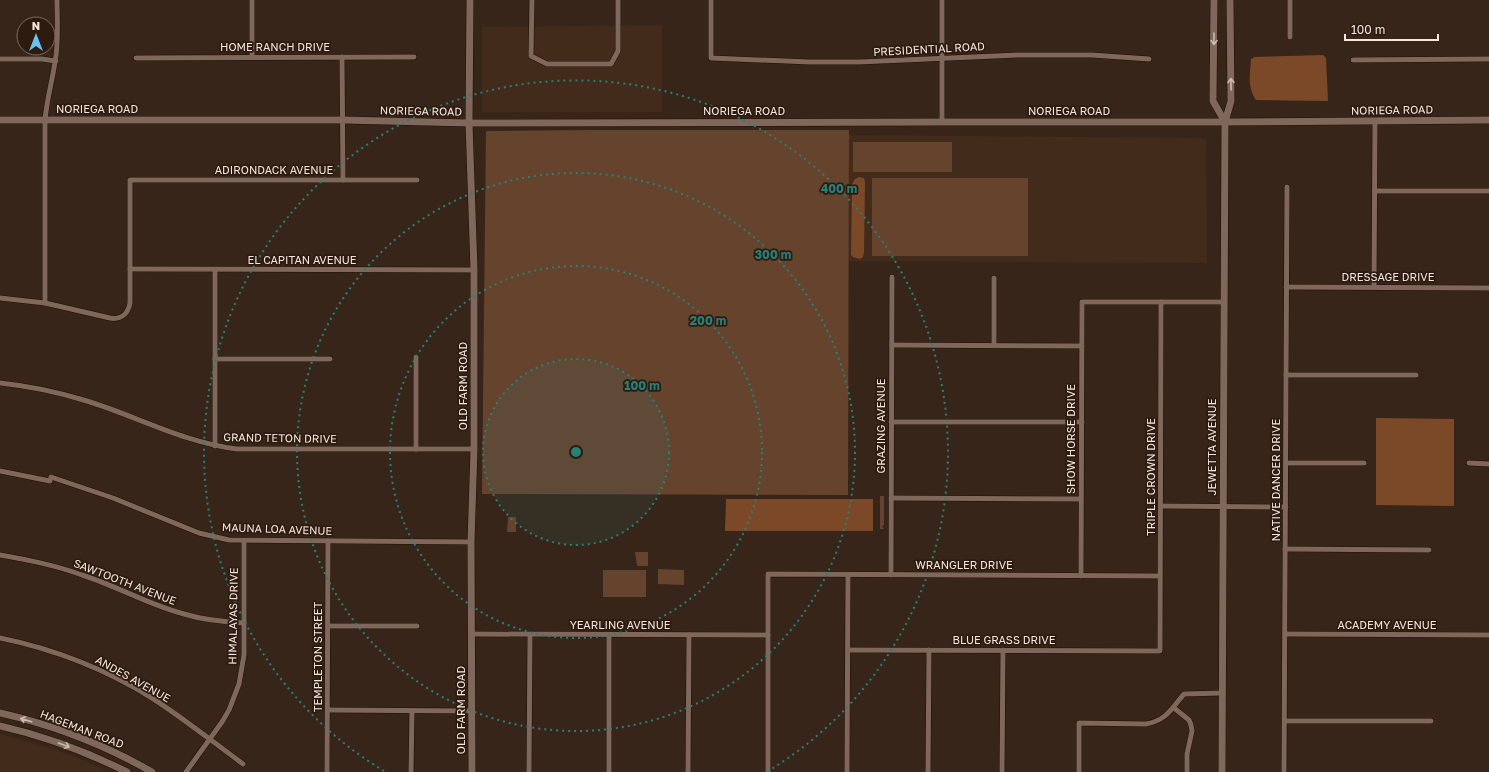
<svg xmlns="http://www.w3.org/2000/svg" width="1489" height="772" font-family="'Golos Text',sans-serif">
	<style>
		.built { fill: #432b1b }
		.green { fill: #66432d }
		.water { fill: #7b4928 }
		.lines { fill: none; stroke-linecap: round; stroke-linejoin: round }
		.street-casing { stroke: #1e0e04; stroke-width: 6 }
		.secondary-casing { stroke: #1e0e04; stroke-width: 8 }
		.street { stroke: #7f685b; stroke-width: 5 }
		.secondary { stroke: #7f685b; stroke-width: 7 }
		.oneway { stroke: #cabab0 }
		.ring { fill: none; stroke: #268179; stroke-width: 2; stroke-dasharray: 2 4 }
		.labels { text-anchor: middle; stroke-width: 3.5; stroke-linejoin: round; paint-order: stroke }
		.street-label { font-size: 11px; fill: #f3e6de; stroke: #2d1b10 }
		.centre { fill: #268179; stroke: #2d1b10; stroke-width: 2 }
		.ring-label { font-size: 12px; text-anchor: middle; font-weight: bold; fill: #268179; stroke: #2d1b10; stroke-width: 3.5; stroke-linejoin: round; paint-order: stroke }
	</style>
	<rect width="100%" height="100%" fill="#382519"/>
	<g class="built">
		<polygon points="662,25 662,112 482,112 482,27"/>
		<polygon points="849,135 1197,138 1206,140 1207,263 849,261"/>
		<polygon points="0,734 47,747 73,756 110,772 0,772"/>
	</g>
	<g class="green">
		<polygon points="592,130 849,130 848,495 482,494 486,131"/>
		<rect x="853" y="142" width="99" height="30"/>
		<rect x="872" y="178" width="156" height="78"/>
		<polygon points="880,496 884,496 884,525 882,526 884,529 880,529"/>
		<polygon points="508,517 516,517 516,532 507,532"/>
		<polygon points="635,552 648,552 648,566 637,566"/>
		<polygon points="658,569 684,570 684,585 658,584"/>
		<rect x="603" y="570" width="43" height="27"/>
	</g>
	<g class="water">
		<path d="M 1323,55 L 1326,58 L 1328,101 L 1256,100 C 1247,86 1250,75 1251,59 L 1255,57 Z"/>
		<polygon points="859,177 864,178 865,182 864,252 863,257 860,259 853,257 851,255 852,184 855,179"/>
		<polygon points="1376,418 1454,419 1454,506 1376,505"/>
		<polygon points="726,499 873,499 873,531 725,531"/>
	</g>
	<g class="lines">
		<defs>
			<g id="street">
				<polyline points="252,0 252,57"/>
				<polyline points="532,0 531,56 547,64 611,64 618,51 618,0"/>
				<polyline points="711,0 711,58 810,62 859,62 1018,55 1092,55 1149,59"/>
				<polyline points="1290,0 1290,37"/>
				<polyline points="342,57 343,180"/>
				<polyline points="136,58 414,57"/>
				<polyline points="0,59 42,59 56,61"/>
				<polyline points="1353,60 1489,59"/>
				<polyline points="942,122 942,0"/>
				<polyline points="1375,191 1489,191"/>
				<polyline points="130,269 474,270"/>
				<polyline points="1286,287 1489,288"/>
				<polyline points="1374,287 1375,121"/>
				<path d="M 0,298 L 45,303 L 110,318 C 121,320 128,314 130,303 L 130,180 L 417,180"/>
				<path d="M 45,303 L 45,120 C 47,99 52,82 55,62 C 59,42 57,20 57,0"/>
				<polyline points="892,345 1082,346"/>
				<polyline points="994,345 994,278"/>
				<polyline points="215,359 330,359"/>
				<polyline points="1286,375 1416,375"/>
				<path d="M 0,383 C 29,386 58,392 87,401 C 136,416 185,443 237,449 L 474,449"/>
				<polyline points="891,422 1082,422"/>
				<polyline points="215,446 215,270"/>
				<polyline points="416,449 416,357"/>
				<polyline points="1286,463 1364,463"/>
				<polyline points="1469,463 1489,464"/>
				<polyline points="0,471 50,481 51,477 113,498 199,533 229,540 471,542"/>
				<polyline points="891,498 1081,499"/>
				<polyline points="1161,506 1286,507"/>
				<polyline points="1285,549 1429,550"/>
				<path d="M 0,555 C 28,560 55,565 82,575 C 117,586 149,605 184,614 C 204,620 224,622 244,623"/>
				<polyline points="891,575 892,277"/>
				<polyline points="1081,576 1082,302 1224,302"/>
				<polyline points="328,626 417,626"/>
				<polyline points="473,634 768,635"/>
				<polyline points="1285,634 1489,635"/>
				<path d="M 0,638 C 54,649 105,669 152,698 C 183,718 213,742 243,764"/>
				<polyline points="848,650 1160,651 1161,302"/>
				<polyline points="1174,708 1189,720 1191,725 1192,731 1187,754 1187,772"/>
				<polyline points="328,710 472,711"/>
				<polyline points="1285,721 1431,721"/>
				<polyline points="186,772 222,722 229,710 239,684 244,655 244,541"/>
				<polyline points="327,772 328,541"/>
				<polyline points="411,772 412,711"/>
				<polyline points="529,772 530,635"/>
				<polyline points="609,772 609,635"/>
				<polyline points="688,772 689,635"/>
				<polyline points="768,772 768,574 1160,576"/>
				<polyline points="847,772 848,575"/>
				<polyline points="928,772 929,650"/>
				<polyline points="1002,772 1003,650"/>
				<path d="M 1079,772 L 1079,723 L 1146,724 C 1167,720 1171,709 1184,694 L 1222,693"/>
				<polyline points="1284,772 1287,187"/>
			</g>
			<g id="secondary">
				<polyline points="470,0 469,123 474,270 474,449 471,542 472,772"/>
				<polyline points="1214,0 1213,101 1225,122"/>
				<polyline points="0,120 343,120 469,123 942,122 1225,122 1489,120"/>
				<path d="M 0,713 C 53,725 105,745 152,772"/>
				<path d="M 0,726 C 44,736 87,752 127,772"/>
				<polyline points="1222,772 1225,122 1231,101 1230,0"/>
			</g>
		</defs>
		<use href="#street" class="street-casing"/>
		<use href="#secondary" class="secondary-casing"/>
		<use href="#street" class="street"/>
		<use href="#secondary" class="secondary"/>
	</g>
	<defs><path id="oneway-shaft" d="M-6 0H5M1.5-3L5.5 0L1.5 3" fill="none" stroke-width="1.6" stroke-linecap="round" stroke-linejoin="round"/></defs>
	<g class="oneway">
		<use href="#oneway-shaft" transform="translate(1214 39) rotate(90)"/>
		<use href="#oneway-shaft" transform="translate(1231 84) rotate(-91)"/>
		<use href="#oneway-shaft" transform="translate(26 720) rotate(-164)"/>
		<use href="#oneway-shaft" transform="translate(64 745) rotate(20)"/>
	</g>
	<circle cx="576" cy="452" r="93" fill="#268179" fill-opacity=".12"/>
	<g class="ring">
		<circle cx="576" cy="452" r="93"/>
		<circle cx="576" cy="452" r="186"/>
		<circle cx="576" cy="452" r="279"/>
		<path d="M384 771A372 372 0 1 1 768 771"/>
	</g>
	<g class="labels">
		<g class="street-label">
			<text x="275" y="51">HOME RANCH DRIVE</text>
			<text transform="translate(929 49) rotate(-3)" y="4">PRESIDENTIAL ROAD</text>
			<text x="97" y="113">NORIEGA ROAD</text>
			<text transform="translate(1392 110) rotate(-1)" y="4">NORIEGA ROAD</text>
			<text transform="translate(421 111) rotate(1)" y="4">NORIEGA ROAD</text>
			<text x="744" y="115">NORIEGA ROAD</text>
			<text x="1069" y="115">NORIEGA ROAD</text>
			<text x="274" y="174">ADIRONDACK AVENUE</text>
			<text x="302" y="264">EL CAPITAN AVENUE</text>
			<text x="1388" y="281">DRESSAGE DRIVE</text>
			<text transform="translate(463 386) rotate(-90)" y="4">OLD FARM ROAD</text>
			<text transform="translate(881 426) rotate(-90)" y="4">GRAZING AVENUE</text>
			<text transform="translate(280 438) rotate(1)" y="4">GRAND TETON DRIVE</text>
			<text transform="translate(1071 439) rotate(-90)" y="4">SHOW HORSE DRIVE</text>
			<text transform="translate(1212 447) rotate(-90)" y="4">JEWETTA AVENUE</text>
			<text transform="translate(1151 477) rotate(-90)" y="4">TRIPLE CROWN DRIVE</text>
			<text transform="translate(1276 480) rotate(-90)" y="4">NATIVE DANCER DRIVE</text>
			<text transform="translate(277 529) rotate(2)" y="4">MAUNA LOA AVENUE</text>
			<text x="964" y="569">WRANGLER DRIVE</text>
			<text transform="translate(125 582) rotate(21)" y="4">SAWTOOTH AVENUE</text>
			<text transform="translate(233 616) rotate(-89)" y="4">HIMALAYAS DRIVE</text>
			<text x="620" y="629">YEARLING AVENUE</text>
			<text x="1387" y="629">ACADEMY AVENUE</text>
			<text x="1004" y="644">BLUE GRASS DRIVE</text>
			<text transform="translate(318 657) rotate(-90)" y="4">TEMPLETON STREET</text>
			<text transform="translate(133 679) rotate(29)" y="4">ANDES AVENUE</text>
			<text transform="translate(461 710) rotate(-90)" y="4">OLD FARM ROAD</text>
			<text transform="translate(82 729) rotate(21)" y="4">HAGEMAN ROAD</text>
		</g>
	</g>
	<circle cx="576" cy="452" r="6" class="centre"/>
	<g class="ring-label">
		<text x="839" y="193">400 m</text>
		<text x="773" y="259">300 m</text>
		<text x="708" y="325">200 m</text>
		<text x="642" y="390">100 m</text>
	</g>
	<g transform="translate(36 36)"><circle r="19" fill="#2d1b10" stroke="#7c6c62"/>
	<path d="M0-3L7 15L0 10L-7 15Z" fill="#6ac3f1"/>
	<text y="-6" font-size="11" font-weight="bold" text-anchor="middle" fill="#f3e6de">N</text>
	</g>
	<path d="M1345 34v6h93v-6" fill="none" stroke="#f3e6de" stroke-width="2"/>
	<text x="1351" y="34" font-size="12" fill="#f3e6de" stroke="#2d1b10" stroke-width="3" paint-order="stroke">100 m</text>
</svg>
